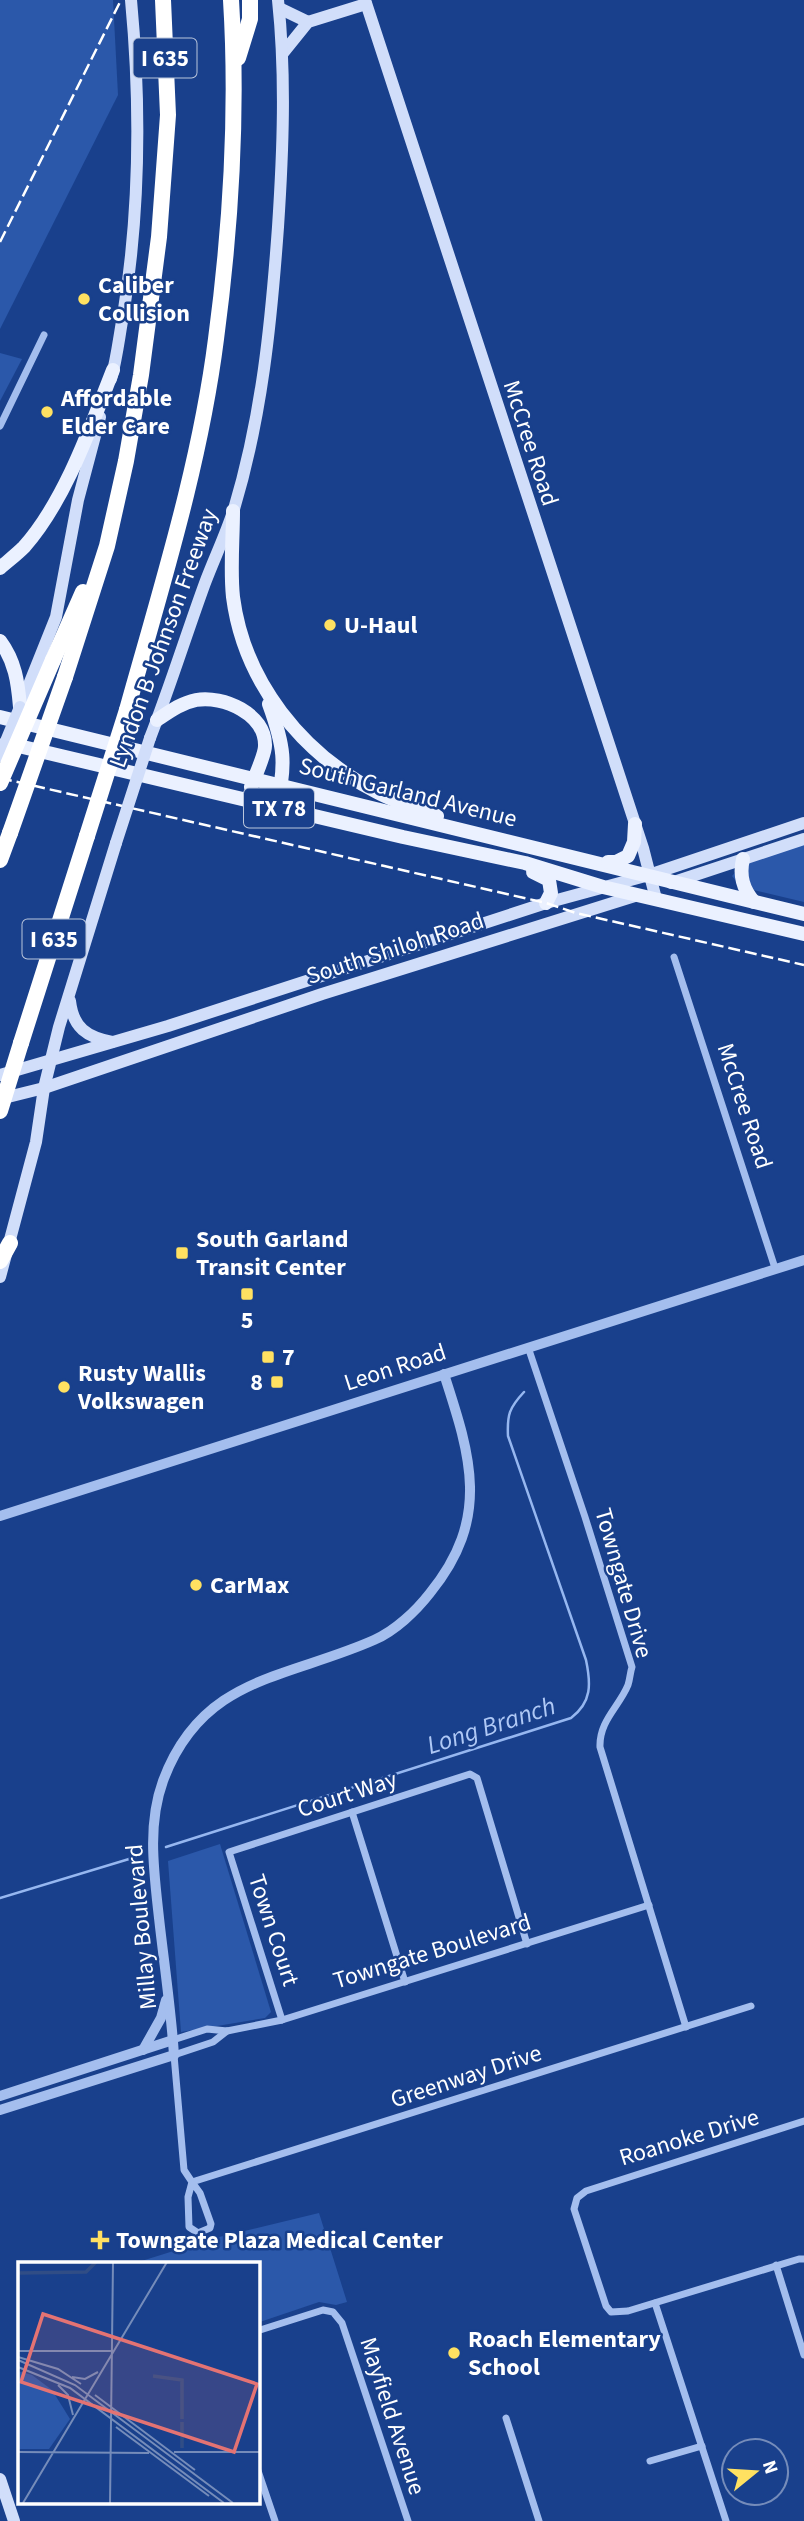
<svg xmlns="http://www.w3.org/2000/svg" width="804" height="2521" font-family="'Source Sans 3',sans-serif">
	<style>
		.green { fill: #2b58aa }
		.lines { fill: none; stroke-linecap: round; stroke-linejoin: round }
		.stream { stroke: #96b7f0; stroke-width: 2.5 }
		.minor { stroke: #a4beee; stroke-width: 7 }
		.tertiary { stroke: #a4beee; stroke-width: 10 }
		.secondary { stroke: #d1defa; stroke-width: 12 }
		.primary { stroke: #ebf1ff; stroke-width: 14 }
		.motorway { stroke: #fff; stroke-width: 16 }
		.rail { stroke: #fff; stroke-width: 2.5; stroke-dasharray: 12 5; stroke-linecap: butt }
		.secondary-bridge { stroke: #d1defa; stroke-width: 12 }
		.motorway-bridge { stroke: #fff; stroke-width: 16 }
		.poi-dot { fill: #ffe161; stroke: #19408c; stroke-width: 2.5 }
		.labels { text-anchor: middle; stroke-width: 5; stroke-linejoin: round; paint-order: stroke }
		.shield { fill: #19408c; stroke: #bac6dc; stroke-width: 2 }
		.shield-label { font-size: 23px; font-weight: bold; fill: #fff }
		.poi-label { font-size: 24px; font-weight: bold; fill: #fff; stroke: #19408c; text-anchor: start }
		.street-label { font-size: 24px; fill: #fff; stroke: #19408c }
		.water-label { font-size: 26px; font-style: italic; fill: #afc8f5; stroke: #19408c }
		.inset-river { fill: none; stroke: #304d86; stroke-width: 3.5 }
		.inset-road { fill: none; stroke: #758cba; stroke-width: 2 }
		.view { fill: #e47373; fill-opacity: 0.15; stroke: #e47373; stroke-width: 3.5 }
		.inset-edge { fill: none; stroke: #fff; stroke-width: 3.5 }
	</style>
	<rect width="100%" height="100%" fill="#19408c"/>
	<g class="green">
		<polygon points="0,0 113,0 118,95 0,329"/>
		<polygon points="0,353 22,359 0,401"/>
		<polygon points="804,844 804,902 741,887 732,876 743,864"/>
		<polygon points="220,1844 271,2012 265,2018 181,2032 168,1861"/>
		<polygon points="319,2213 347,2302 336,2305 319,2302 257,2323 257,2264 132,2264 215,2238"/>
	</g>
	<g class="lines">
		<g class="stream">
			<path d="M 166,1847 L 571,1718 C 592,1702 591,1684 586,1660 L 508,1436 C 507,1415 509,1408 524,1392"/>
			<polyline points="0,1898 139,1856"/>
		</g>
		<g class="minor">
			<polyline points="0,426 44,335"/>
			<polyline points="674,957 775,1268"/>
			<path d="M 528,1347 L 585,1517 L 632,1667 C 630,1673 630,1679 628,1685 C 619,1707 599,1721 600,1747 L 686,2027"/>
			<polyline points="352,1812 405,1982"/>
			<polyline points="282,2020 229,1852 470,1774 477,1778 527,1944"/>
			<polyline points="227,2031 213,2042 174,2055 184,2170 192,2182 188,2197 189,2227 198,2233 210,2228 211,2224 200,2193 192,2182 751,2006"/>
			<polyline points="173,2040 207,2029 227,2031 282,2020 649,1905"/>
			<polyline points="804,2121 586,2191 577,2198 574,2209 606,2306 611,2312 628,2311 799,2259 804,2259"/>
			<polyline points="776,2265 804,2355"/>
			<polyline points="655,2303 726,2521"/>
			<polyline points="257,2331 323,2310 333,2312 342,2323 408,2521"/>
			<polyline points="506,2418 539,2521"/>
			<polyline points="650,2461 702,2446"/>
			<polyline points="257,2468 275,2521"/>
		</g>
		<g class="tertiary">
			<polyline points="0,1516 804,1260"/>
			<polyline points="143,2050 161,2018 166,2000"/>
			<polyline points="0,2096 173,2040"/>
			<path d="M 0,2110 L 174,2055 C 171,2009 164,1963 159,1918 C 154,1872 147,1825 163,1781 C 202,1676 286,1679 374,1640 C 395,1631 416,1611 430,1593 C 491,1518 471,1457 444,1374"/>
		</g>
		<g class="secondary">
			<polyline points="365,0 643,848 656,899"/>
			<polyline points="279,8 308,22"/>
			<polyline points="283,53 308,22 366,4"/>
			<path d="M 111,379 C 117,358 119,337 123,316 C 140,211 141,106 131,0"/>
			<polyline points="20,707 56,617 78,500 100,417"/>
			<path d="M 150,738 C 170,687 186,635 205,583 C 214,559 226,534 234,509 C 262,416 271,324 278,227 C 283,151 286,76 278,0"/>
			<polyline points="671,883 804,839"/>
			<path d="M 70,1001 C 73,1028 87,1037 112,1042"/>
			<polyline points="0,1075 168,1026 546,903 649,875 804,823"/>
			<polyline points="0,1099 44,1088 322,994 638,895"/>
			<polyline points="0,1277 36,1142 44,1088 59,1027 116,843"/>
			<polyline points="0,2479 14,2521"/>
		</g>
		<g class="primary">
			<path d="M 233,511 C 233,539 230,569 233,597 C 244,682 302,754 377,792 C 396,802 417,809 437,816"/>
			<path d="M 0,568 C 8,561 17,554 24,547 C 65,501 91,426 113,370"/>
			<path d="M 0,641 C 15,661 18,682 20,707"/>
			<path d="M 269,704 C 284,745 287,764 276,808"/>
			<polyline points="0,717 804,914"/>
			<path d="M 157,720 C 169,712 181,703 196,700 C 223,695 266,714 265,746 C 265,755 255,776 251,787"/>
			<polyline points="6,743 403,837 525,863 603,887 804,934"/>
			<path d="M 743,859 C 739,876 743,889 754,902"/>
			<polyline points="608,862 616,862 628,856 634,842 635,824"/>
			<polyline points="533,872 549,880 551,893 546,903"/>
		</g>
		<g class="motorway">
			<polyline points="238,58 250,19 250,0"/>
			<polyline points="53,660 83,592"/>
			<polyline points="65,677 107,546 126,461 141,375 159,237 168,115 163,0"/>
			<path d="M 127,710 C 161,588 200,465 216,339 C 231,226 238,113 231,0"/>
			<polyline points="0,860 10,833"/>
			<polyline points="21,1043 87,836"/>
			<polyline points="0,1261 10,1243"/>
		</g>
		<g class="rail">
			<polyline points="0,242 121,0"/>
			<polyline points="0,778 546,903 576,913 804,965"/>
		</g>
		<g class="secondary-bridge">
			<polyline points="0,756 20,707"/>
			<polyline points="116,843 150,738"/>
		</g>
		<g class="motorway-bridge">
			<polyline points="0,783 53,660"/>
			<polyline points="10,833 65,677"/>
			<polyline points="87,836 127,710"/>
			<polyline points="0,1111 21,1043"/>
		</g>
	</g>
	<g class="poi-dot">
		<circle cx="84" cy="299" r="7"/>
		<circle cx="47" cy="412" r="7"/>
		<circle cx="330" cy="625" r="7"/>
		<rect x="175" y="1246" width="14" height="14" rx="3.5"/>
		<rect x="240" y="1287" width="14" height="14" rx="3.5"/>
		<rect x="261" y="1350" width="14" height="14" rx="3.5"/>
		<rect x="270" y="1375" width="14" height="14" rx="3.5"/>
		<circle cx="64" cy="1387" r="7"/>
		<circle cx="196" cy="1585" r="7"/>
		<path d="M96.5 2229.5h7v7h7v7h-7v7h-7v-7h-7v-7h7z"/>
		<circle cx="454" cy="2353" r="7"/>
	</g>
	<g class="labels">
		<g class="shield">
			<rect x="133.5" y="38.5" width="63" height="39" rx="5"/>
			<rect x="244" y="788.5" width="70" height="39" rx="5"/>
			<rect x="22.5" y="919.5" width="63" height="39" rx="5"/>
		</g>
		<g class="shield-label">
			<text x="165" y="66">I 635</text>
			<text x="279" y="816">TX 78</text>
			<text x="54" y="947">I 635</text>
		</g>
		<g class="poi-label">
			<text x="98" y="293">Caliber<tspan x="98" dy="28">Collision</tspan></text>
			<text x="61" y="406">Affordable<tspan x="61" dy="28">Elder Care</tspan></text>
			<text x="344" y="633">U-Haul</text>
			<text x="196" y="1247">South Garland<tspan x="196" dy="28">Transit Center</tspan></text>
			<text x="247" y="1328" text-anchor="middle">5</text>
			<text x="282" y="1365">7</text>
			<text x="78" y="1381">Rusty Wallis<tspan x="78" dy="28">Volkswagen</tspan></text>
			<text x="263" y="1390" text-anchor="end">8</text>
			<text x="210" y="1593">CarMax</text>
			<text x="116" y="2248">Towngate Plaza Medical Center</text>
			<text x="468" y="2347">Roach Elementary<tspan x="468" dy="28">School</tspan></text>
		</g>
		<g class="street-label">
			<text transform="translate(531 443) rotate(72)" y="8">McCree Road</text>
			<text transform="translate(163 638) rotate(-70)" y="8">Lyndon B Johnson Freeway</text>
			<text transform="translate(408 792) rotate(14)" y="8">South Garland Avenue</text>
			<text transform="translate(395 948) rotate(-18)" y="8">South Shiloh Road</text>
			<text transform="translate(745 1106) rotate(72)" y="8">McCree Road</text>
			<text transform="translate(395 1367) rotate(-18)" y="8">Leon Road</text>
			<text transform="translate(624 1583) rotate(74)" y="8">Towngate Drive</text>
			<text transform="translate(347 1794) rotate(-18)" y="8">Court Way</text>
			<text transform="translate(141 1927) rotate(-95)" y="8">Millay Boulevard</text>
			<text transform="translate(274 1930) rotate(72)" y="8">Town Court</text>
			<text transform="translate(432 1951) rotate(-17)" y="8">Towngate Boulevard</text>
			<text transform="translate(466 2076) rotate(-18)" y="8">Greenway Drive</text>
			<text transform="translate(689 2137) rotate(-17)" y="8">Roanoke Drive</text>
			<text transform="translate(393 2416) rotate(72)" y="8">Mayfield Avenue</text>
		</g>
		<g class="water-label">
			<text transform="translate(491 1725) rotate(-18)" y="9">Long Branch</text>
		</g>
	</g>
	<g transform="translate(18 2262)">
		<rect width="242" height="242" fill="#19408c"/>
		<path d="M 0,109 L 14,113 L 34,128 L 52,157 L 31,187 L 0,187 Z" fill="#2b58aa"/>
		<path class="inset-river" d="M 1,11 L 68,10 L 78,0M 135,114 L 164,118 L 164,157M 164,160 L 164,186"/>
		<path class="inset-road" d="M 0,89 L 95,89M 0,95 L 40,107 L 63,122M 0,98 L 57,123 L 215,241M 0,105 L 52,126 L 206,241M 54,115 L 67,117 L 80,110M 40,123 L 50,133 L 55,153M 77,133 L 177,208M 98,165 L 191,234M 0,190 L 131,191M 156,190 L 242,190M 5,241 L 149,0M 92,241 L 95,0"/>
		<path class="view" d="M 25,52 L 239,122 L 216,190 L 3,120 Z"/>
		<rect width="242" height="242" class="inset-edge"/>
	</g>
	<g transform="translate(755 2472) rotate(72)"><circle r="33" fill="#19408c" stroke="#758cba" stroke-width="2"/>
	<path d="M0-5L12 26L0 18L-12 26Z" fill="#ffe161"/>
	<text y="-10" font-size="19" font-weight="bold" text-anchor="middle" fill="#ffffff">N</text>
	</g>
</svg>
